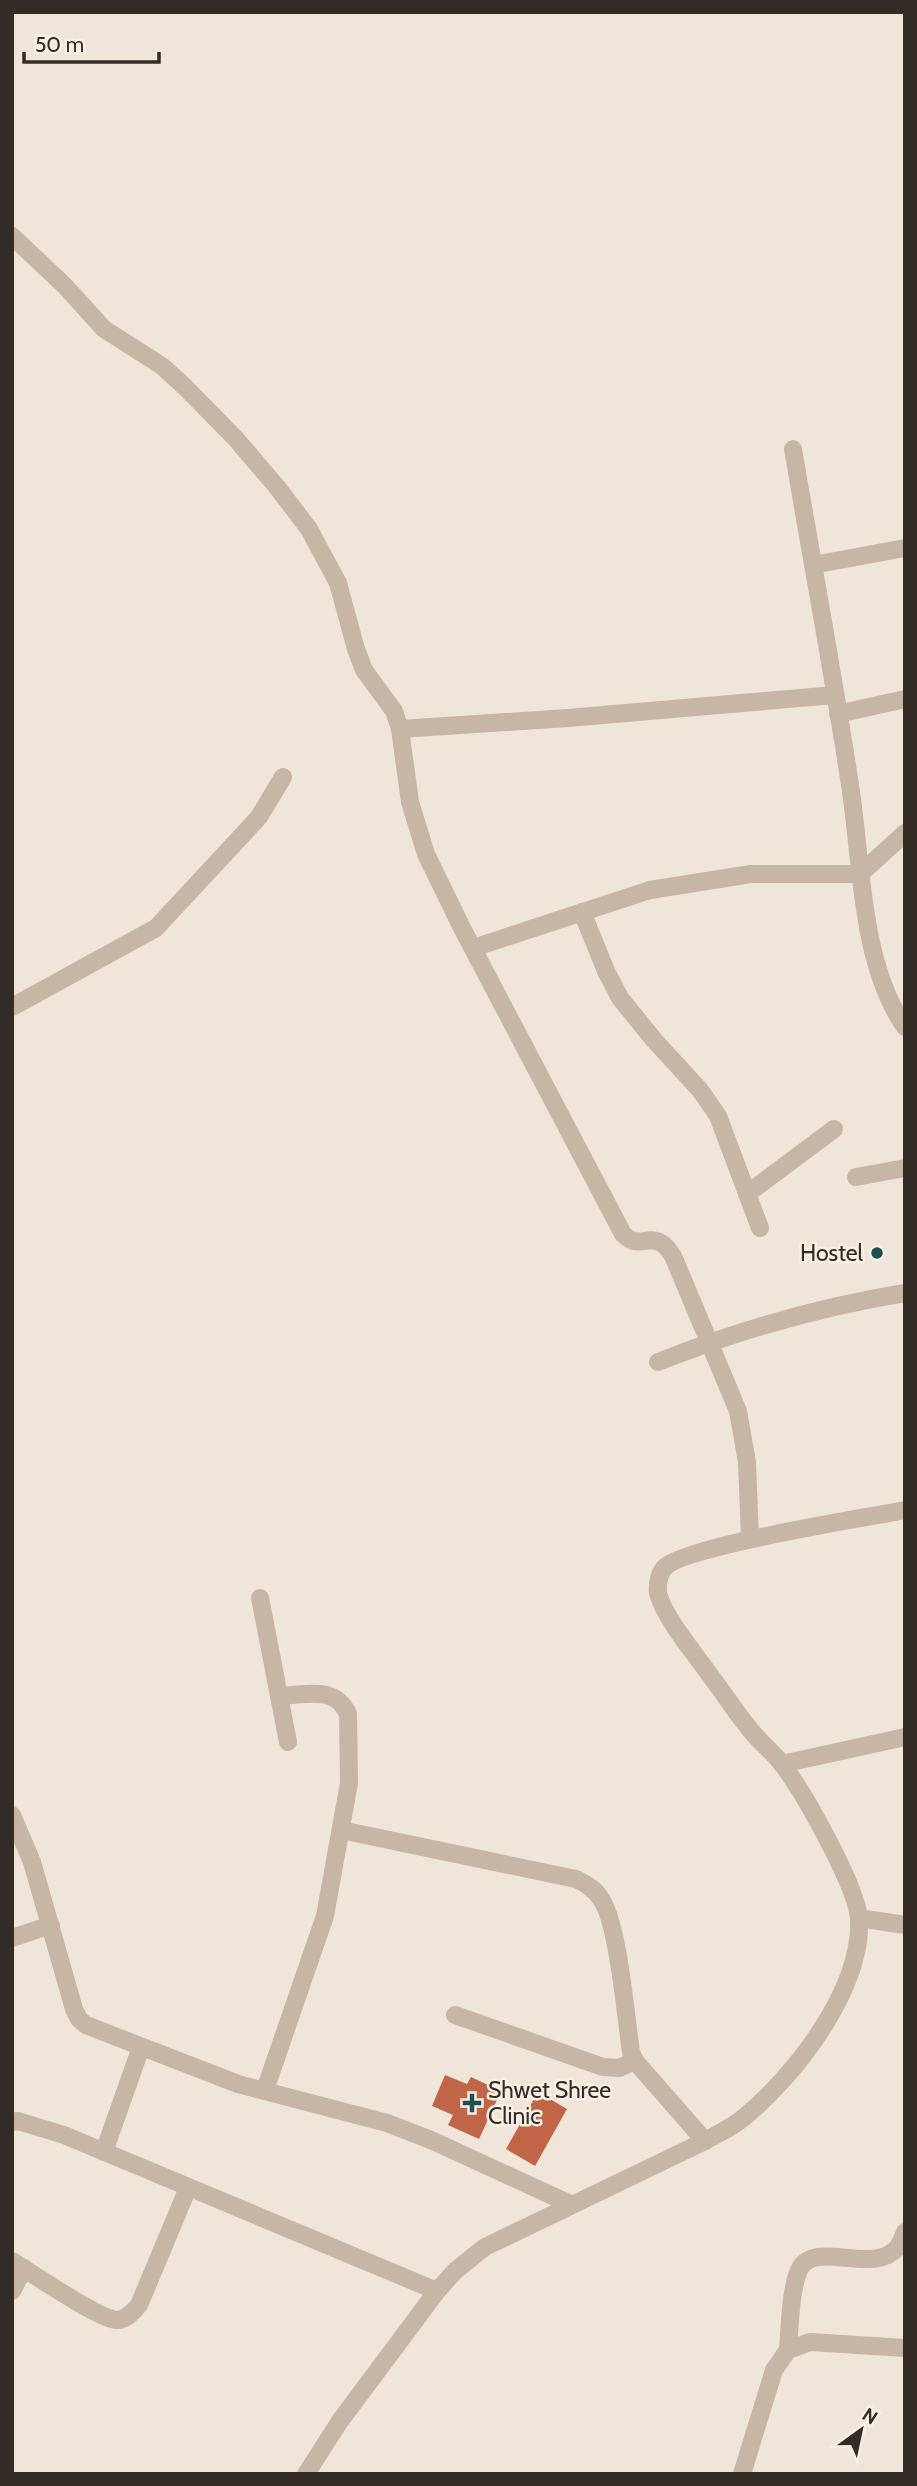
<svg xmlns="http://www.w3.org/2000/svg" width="917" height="2486" font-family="Cabin,sans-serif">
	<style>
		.building { fill: #c06547 }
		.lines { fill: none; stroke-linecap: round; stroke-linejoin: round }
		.minor { stroke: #c7b5a6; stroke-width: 18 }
		.poi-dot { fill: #1e4f53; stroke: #f8efe5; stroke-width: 2.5 }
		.labels { text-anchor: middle; stroke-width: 5; stroke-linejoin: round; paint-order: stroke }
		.poi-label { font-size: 23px; fill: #332b26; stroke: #f8efe5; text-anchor: end }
	</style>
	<rect width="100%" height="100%" fill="#f0e5d9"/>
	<g class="building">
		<polygon points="445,2075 467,2084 471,2077 501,2091 479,2139 448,2125 453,2115 432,2106"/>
		<polygon points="538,2092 567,2109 535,2166 506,2149"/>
	</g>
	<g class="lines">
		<g class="minor">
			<path d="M 12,236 L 65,286 L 104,329 L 162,366 L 185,387 L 236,439 L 277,487 L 309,529 L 338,583 L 356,649 L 364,670 L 394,711 L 400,729 L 410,802 L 426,854 L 461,926 L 623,1234 C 642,1254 653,1224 673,1256 L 738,1411 L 747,1462 L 750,1539"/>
			<path d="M 793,449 C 812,561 833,673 850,785 C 862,861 860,963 905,1027"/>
			<polyline points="813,565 905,548"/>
			<polyline points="838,714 905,699"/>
			<polyline points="400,729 568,718 835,695"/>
			<polyline points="582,912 606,971 620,998 654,1040 700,1090 718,1116 760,1228"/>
			<polyline points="473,948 650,890 751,874 860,874 905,833"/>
			<polyline points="12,1007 156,928 259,817 283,777"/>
			<polyline points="856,1177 905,1168"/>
			<polyline points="747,1194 834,1129"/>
			<path d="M 658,1362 C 739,1330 819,1307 905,1293"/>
			<polyline points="260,1598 288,1742"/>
			<polyline points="782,1764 905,1737"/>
			<polyline points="12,1815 32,1862 74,2009 79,2019 86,2025 238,2084 387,2123 431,2140 570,2204"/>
			<path d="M 341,1830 L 576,1879 C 586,1884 595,1889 601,1899 C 618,1922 626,2019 631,2052 L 635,2061 L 705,2141"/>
			<polyline points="859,1918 905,1925"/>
			<polyline points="12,1938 51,1925"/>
			<polyline points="455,2015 603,2067 619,2068 635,2061"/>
			<path d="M 265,2090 L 325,1916 L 349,1783 L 348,1714 C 335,1685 306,1695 279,1696"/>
			<polyline points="12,2122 18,2121 64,2135 437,2291"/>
			<polyline points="104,2152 141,2047"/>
			<path d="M 12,2261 C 32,2273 98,2319 117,2320 C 126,2320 133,2312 139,2305 L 188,2188"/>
			<polyline points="12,2291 24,2268"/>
			<path d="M 788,2350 C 790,2327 790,2291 799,2270 C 814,2238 873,2277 898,2247 C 901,2243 903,2237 905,2232"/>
			<path d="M 306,2474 L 340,2421 L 437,2291 L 455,2271 L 485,2247 L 705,2141 C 717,2134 731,2128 742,2119 C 794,2077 862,1990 859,1920 C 858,1888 803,1791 782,1764 C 774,1753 762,1744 753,1733 C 738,1716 726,1696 712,1678 C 697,1656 664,1618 658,1593 C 657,1585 659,1574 664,1568 C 683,1546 866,1518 905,1510"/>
			<polyline points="742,2474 774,2370 788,2350 810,2342 905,2348"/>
		</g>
	</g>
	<g class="poi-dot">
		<circle cx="877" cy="1253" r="7"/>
		<path d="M468.5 2092.5h7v7h7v7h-7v7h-7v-7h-7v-7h7z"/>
	</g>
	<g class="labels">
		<g class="poi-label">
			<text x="863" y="1261">Hostel</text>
			<text x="488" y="2098" text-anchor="start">Shwet Shree<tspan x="488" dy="26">Clinic</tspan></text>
		</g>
	</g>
	<rect width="917" height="2486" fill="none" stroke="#332b26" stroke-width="28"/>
	<g transform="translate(861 2430) rotate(33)" stroke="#f8efe5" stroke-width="5" paint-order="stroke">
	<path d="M0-5L12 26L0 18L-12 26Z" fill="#332b26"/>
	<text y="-10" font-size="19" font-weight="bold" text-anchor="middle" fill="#332b26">N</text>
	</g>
	<path d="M24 52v10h135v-10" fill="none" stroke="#332b26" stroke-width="3.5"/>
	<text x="35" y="52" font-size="21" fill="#332b26" stroke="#f8efe5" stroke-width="5" paint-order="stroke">50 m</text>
</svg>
